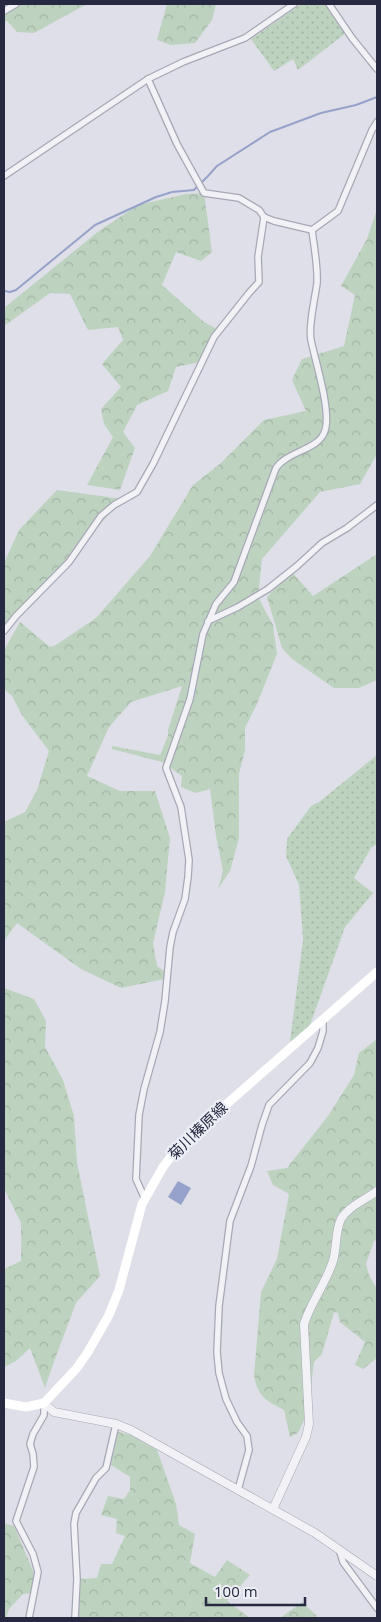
<svg xmlns="http://www.w3.org/2000/svg" width="381" height="1622" font-family="'Open Sans','Noto Sans JP',sans-serif">
	<style>
		.grass { fill: url(#grass-dots) }
		.forest { fill: url(#forest-crowns) }
		.water { fill: #97a2ca }
		.lines { fill: none; stroke-linecap: round; stroke-linejoin: round }
		.stream { stroke: #97a2ca; stroke-width: 2 }
		.minor-casing { stroke: #a7a8b6; stroke-width: 8 }
		.tertiary-casing { stroke: #a7a8b6; stroke-width: 9 }
		.minor { stroke: #f1f1f6; stroke-width: 5.5 }
		.tertiary { stroke: #f1f1f6; stroke-width: 8 }
		.secondary { stroke: #fff; stroke-width: 9 }
		.labels { text-anchor: middle; stroke-width: 4.5; stroke-linejoin: round; paint-order: stroke }
		.street-label { font-size: 15px; fill: #262940; stroke: #edeff6 }
	</style>
	<defs>
		<pattern id="grass-dots" width="8" height="8" patternUnits="userSpaceOnUse" patternTransform="scale(1.25)"><rect width="8" height="8" fill="#bed3bf"/><path d="M2 2h.1M6 6h.1" fill="none" stroke="#a3b5a5" stroke-width="1.8" stroke-linecap="round"/></pattern>
		<pattern id="forest-crowns" width="20" height="18" patternUnits="userSpaceOnUse" patternTransform="scale(1.25)"><rect width="20" height="18" fill="#bed3bf"/><path d="M2 6a3 3 0 1 1 6 0M12 15a3 3 0 1 1 6 0" fill="none" stroke="#a3b5a5"/></pattern>
	</defs>
	<rect width="100%" height="100%" fill="#dedfe8"/>
	<g class="grass">
		<polygon points="301,4 325,4 346,33 298,70 293,59 274,71 251,39"/>
		<polygon points="377,755 377,844 371,848 354,878 373,893 345,927 309,1028 290,1042 303,940 299,885 286,856 287,839 311,806 319,802"/>
	</g>
	<g class="forest">
		<polygon points="4,4 87,4 34,33 17,32 7,21 4,22"/>
		<polygon points="167,4 216,4 212,20 195,43 171,45 157,40"/>
		<polygon points="204,193 212,252 201,261 176,252 162,285 204,322 217,329 200,362 176,367 168,391 137,405 123,432 135,448 120,490 87,485 113,437 104,424 101,409 121,387 102,364 123,340 118,327 88,330 70,294 50,293 4,326 4,308 99,231 138,205 186,194"/>
		<polygon points="377,209 377,454 360,484 320,492 262,559 258,597 273,625 277,654 257,704 245,728 245,750 239,774 239,838 230,871 218,889 223,871 216,836 210,789 196,793 181,787 182,776 162,762 112,749 112,746 160,755 168,736 168,730 182,686 131,702 109,727 87,776 120,791 155,791 170,838 165,892 153,943 157,966 165,972 165,979 121,988 81,969 17,923 4,941 4,822 25,812 37,790 49,751 22,715 12,696 4,689 4,650 20,622 50,647 56,645 96,618 150,556 193,485 221,463 264,420 306,411 292,380 302,359 344,346 355,295 341,286 367,239"/>
		<polygon points="57,490 123,499 4,630 4,563 19,530"/>
		<polygon points="377,554 377,680 359,688 334,688 292,659 282,648 267,597 291,571 313,596"/>
		<polygon points="4,988 34,999 46,1021 45,1047 63,1080 74,1116 77,1162 100,1276 76,1303 55,1359 45,1388 30,1348 16,1361 4,1367 4,1269 21,1261 21,1223 4,1188"/>
		<path d="M 377,1039 L 377,1240 L 374,1241 L 366,1264 L 369,1275 L 377,1289 L 377,1358 L 363,1369 L 355,1365 L 365,1342 L 340,1322 L 338,1313 L 334,1312 L 322,1354 L 314,1362 L 308,1411 L 298,1433 L 290,1437 L 284,1410 C 265,1400 258,1397 254,1375 L 261,1292 L 277,1259 L 289,1194 L 273,1185 L 267,1171 L 287,1168 L 328,1116 L 354,1075 L 359,1053 Z"/>
		<polygon points="118,1432 131,1435 157,1450 176,1504 179,1525 195,1534 190,1563 215,1577 227,1560 250,1575 227,1601 250,1618 77,1618 81,1579 97,1578 101,1564 112,1564 125,1536 116,1533 117,1519 101,1515 108,1496 124,1499 130,1490 130,1477 111,1465"/>
		<polygon points="4,1523 14,1526 34,1573 32,1593 23,1594 9,1609 6,1618 4,1618"/>
		<polygon points="302,1602 316,1615 317,1618 280,1618"/>
	</g>
	<polygon class="water" points="178,1181 191,1188 181,1205 168,1197"/>
	<g class="lines">
		<polyline class="stream" points="4,291 10,292 16,290 95,225 156,197 172,192 194,190 208,176 217,166 270,132 321,113 356,105 377,97"/>
		<defs>
			<g id="minor">
				<polyline points="329,4 352,38 377,69"/>
				<polyline points="4,11 16,4"/>
				<polyline points="148,79 177,144 204,193 239,198 259,210 264,217 274,221 312,230 338,211 372,130 377,122"/>
				<polyline points="4,176 148,79 183,62 245,38 294,4"/>
				<polyline points="208,621 238,607 268,589 297,566 322,543 347,528 377,505"/>
				<polyline points="4,631 16,616 69,562 101,516 114,505 137,492 153,464 214,337 249,293 259,282 258,257 264,217"/>
				<path d="M 145,1199 L 136,1179 L 139,1115 L 144,1089 L 160,1032 L 165,1001 L 170,947 L 173,932 L 185,899 L 188,877 L 189,860 L 181,807 L 166,768 L 190,699 L 203,634 L 216,604 L 234,582 L 276,468 C 288,451 317,450 324,433 C 333,415 315,361 311,340 C 308,326 315,299 317,283 C 318,266 314,247 312,230"/>
				<polyline points="238,1490 249,1450 247,1436 237,1422 226,1399 219,1373 217,1352 219,1306 230,1221 251,1166 262,1125 269,1105 310,1063 318,1048 323,1031 323,1020"/>
				<polyline points="339,1549 343,1562 377,1608"/>
				<polyline points="29,1618 38,1572 33,1554 16,1521 34,1467 33,1454 30,1444 33,1434 44,1415 44,1403"/>
				<polyline points="75,1618 77,1579 74,1524 76,1513 96,1478 106,1468 116,1424"/>
			</g>
			<g id="tertiary">
				<polyline points="44,1403 54,1412 116,1424 131,1430 315,1533 377,1576"/>
				<path d="M 273,1509 L 306,1437 L 309,1424 L 304,1324 C 311,1302 326,1283 333,1261 C 337,1248 335,1231 341,1219 C 349,1206 365,1200 377,1191"/>
			</g>
		</defs>
		<use href="#minor" class="minor-casing"/>
		<use href="#tertiary" class="tertiary-casing"/>
		<use href="#minor" class="minor"/>
		<use href="#tertiary" class="tertiary"/>
		<polyline class="secondary" points="4,1403 26,1407 44,1403 76,1369 88,1352 109,1315 119,1290 142,1204 163,1167 180,1145 377,972"/>
	</g>
	<g class="labels">
		<g class="street-label">
			<text transform="translate(198 1131) rotate(-44)" y="5">菊川榛原線</text>
		</g>
	</g>
	<rect width="381" height="1622" fill="none" stroke="#262940" stroke-width="10"/>
	<path d="M206 1597v8h99v-8" fill="none" stroke="#262940" stroke-width="2.5"/>
	<text x="214" y="1597" font-size="15" fill="#262940" stroke="#edeff6" stroke-width="4" paint-order="stroke">100 m</text>
</svg>
